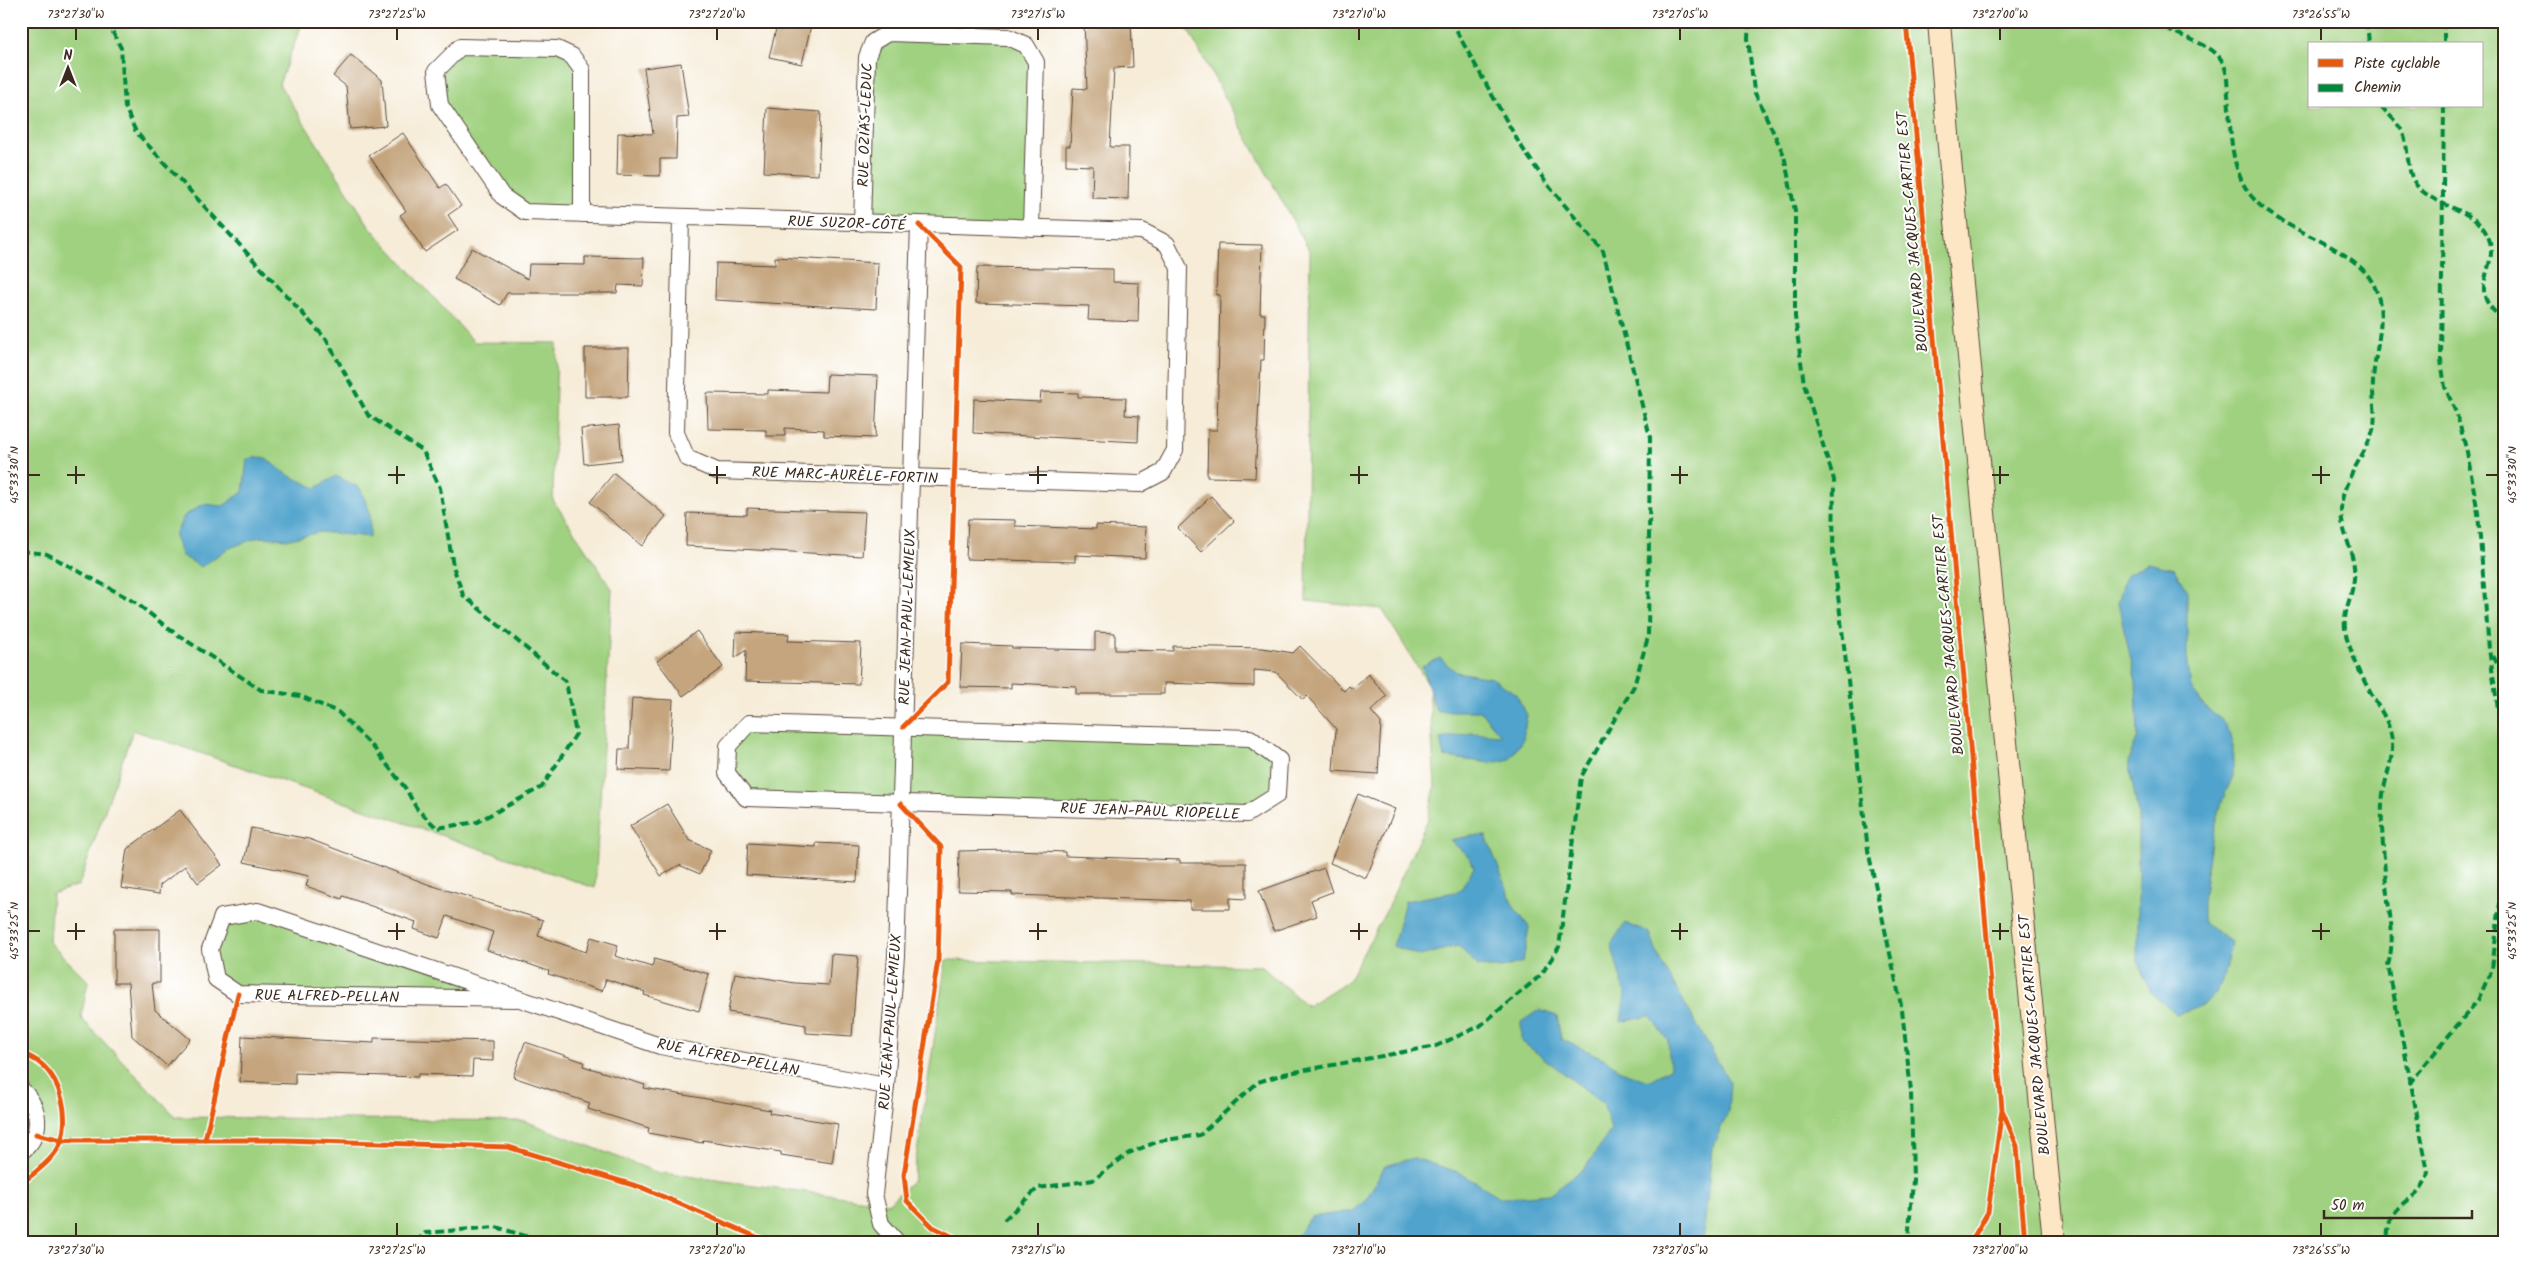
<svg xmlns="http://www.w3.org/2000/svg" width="2526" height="1263" font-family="Kalam,sans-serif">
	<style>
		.green { fill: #a0d180; stroke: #6e7e4f; fill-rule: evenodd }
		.water { fill: #50a3cc; stroke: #466675 }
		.building { fill: #c4a57e }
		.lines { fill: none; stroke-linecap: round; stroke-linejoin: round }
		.street-casing { stroke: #57473a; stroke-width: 18 }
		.secondary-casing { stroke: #57473a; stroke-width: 24 }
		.street { stroke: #fff; stroke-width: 16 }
		.secondary { stroke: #fce6c4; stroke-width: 22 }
		.quiet { stroke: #00873e; stroke-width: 4; stroke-dasharray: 8 4; stroke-linecap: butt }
		.cycleway-casing { stroke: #fff; stroke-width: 8 }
		.cycleway { stroke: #e8590c; stroke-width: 5 }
		.ticks { fill: none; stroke: #3b2a1e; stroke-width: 2 }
		.labels { text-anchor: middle; stroke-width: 4; stroke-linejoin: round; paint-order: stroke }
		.street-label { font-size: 15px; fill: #3b2a1e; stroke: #fff }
		.neatline { fill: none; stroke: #3b2a1e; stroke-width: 2 }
		.ticks-label { font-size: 12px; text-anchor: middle; fill: #3b2a1e }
	</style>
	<rect width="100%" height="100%" fill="#fff"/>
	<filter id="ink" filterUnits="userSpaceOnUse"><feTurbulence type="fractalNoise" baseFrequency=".02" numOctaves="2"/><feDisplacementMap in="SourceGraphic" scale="10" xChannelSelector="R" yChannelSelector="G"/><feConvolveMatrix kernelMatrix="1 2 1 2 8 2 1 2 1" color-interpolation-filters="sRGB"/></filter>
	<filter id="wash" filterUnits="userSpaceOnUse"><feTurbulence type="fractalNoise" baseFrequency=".0096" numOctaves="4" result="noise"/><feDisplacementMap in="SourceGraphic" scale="20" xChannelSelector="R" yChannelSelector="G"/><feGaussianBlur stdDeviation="1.12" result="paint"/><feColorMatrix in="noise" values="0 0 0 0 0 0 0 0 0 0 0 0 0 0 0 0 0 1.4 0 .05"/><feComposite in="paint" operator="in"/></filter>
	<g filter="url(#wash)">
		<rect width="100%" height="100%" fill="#f6ecd8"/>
		<g class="green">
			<path d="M 21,21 L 303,21 L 279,84 L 370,227 L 474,342 L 557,343 L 553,500 L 612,589 L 595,888 L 133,730 L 79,885 L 52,894 L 49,942 L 88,981 L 81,1018 L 176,1117 L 525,1121 L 656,1172 L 889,1203 L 913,1180 L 946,960 L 1261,966 L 1307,1006 L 1348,981 L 1385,913 L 1428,819 L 1435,787 L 1429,686 L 1382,609 L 1306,601 L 1310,252 L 1183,21 L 2505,21 L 2505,1242 L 21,1242 ZM 2310,44 L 2482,44 L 2482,106 L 2310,106 Z"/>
			<polygon points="1008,37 1036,62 1031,228 862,223 873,42"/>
			<polygon points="460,47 557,49 582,70 582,214 525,212 440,105 436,71"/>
			<polygon points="749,723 1250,738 1279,760 1277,795 1247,814 746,798 727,773 728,746"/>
			<polygon points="258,911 515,999 238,994 216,979 210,949 222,917"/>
		</g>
		<g class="water">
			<polygon points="263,457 290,476 316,488 336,476 360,488 370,512 370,537 320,532 290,539 259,537 227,549 201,567 181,555 175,535 184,516 203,504 223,506 243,492 247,459"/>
			<path d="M 2148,563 L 2174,569 L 2187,591 L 2187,656 L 2191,688 L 2205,707 L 2223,721 L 2233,741 L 2233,776 L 2223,799 L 2211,840 L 2203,903 L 2203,923 L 2231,942 C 2222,984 2222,1005 2176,1014 L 2152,994 L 2138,962 L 2138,814 L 2128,761 L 2138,737 L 2136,682 L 2118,603 L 2126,575 Z"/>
			<polygon points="1440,658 1456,672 1492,678 1516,694 1527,715 1523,739 1510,759 1492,763 1444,757 1440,739 1472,733 1501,735 1480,711 1436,711 1422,666"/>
			<polygon points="1470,836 1486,836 1514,907 1529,927 1523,962 1502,968 1478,966 1458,946 1420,956 1393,946 1405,901 1460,891 1474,867 1470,858 1450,840"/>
			<path d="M 1625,923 L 1650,933 L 1660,960 L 1730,1083 L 1728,1112 L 1712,1148 L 1703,1242 L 1583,1242 C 1575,1238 1557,1236 1550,1242 L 1292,1242 L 1311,1217 L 1353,1211 L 1365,1201 L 1385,1166 L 1414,1158 L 1458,1172 L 1502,1198 L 1549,1194 L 1585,1168 L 1611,1130 L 1603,1103 L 1521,1041 L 1521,1022 L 1539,1010 L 1557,1016 L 1561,1039 L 1605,1059 L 1621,1071 L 1648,1081 L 1670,1069 L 1668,1041 L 1650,1016 L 1621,1022 L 1625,994 L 1611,944 Z"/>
		</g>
		<g id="blocks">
			<g class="building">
				<polygon points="778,21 812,21 802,64 769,57"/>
				<polygon points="1131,22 1133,67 1114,68 1110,147 1129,147 1128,199 1092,198 1093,166 1066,165 1066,146 1070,146 1073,88 1087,89 1084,24"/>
				<polygon points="351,55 382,80 386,126 350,129 346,86 333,76"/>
				<polygon points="681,63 689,117 677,118 676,159 660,159 660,176 617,175 618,133 653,134 644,68"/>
				<polygon points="767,108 821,112 818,175 764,172"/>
				<polygon points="403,133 440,188 446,184 461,206 448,215 458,230 425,252 400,215 406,211 369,155"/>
				<polygon points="1218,244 1262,245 1260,314 1265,314 1264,360 1261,360 1255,478 1207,477 1208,430 1217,430 1220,295 1216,295"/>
				<polygon points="472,248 528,279 529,264 585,265 585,257 644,258 643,286 618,285 617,293 507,293 500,305 454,279"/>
				<polygon points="775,257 878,263 876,309 715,300 716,263 775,265"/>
				<polygon points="977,267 1113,269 1113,282 1139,283 1138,322 1088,320 1089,306 976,303"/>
				<polygon points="585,348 629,348 628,397 585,397"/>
				<polygon points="827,374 878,376 875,438 824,436 824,430 785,428 785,436 766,436 766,430 708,429 707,393 768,394 768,390 826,392"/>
				<polygon points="1041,392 1078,393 1078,397 1126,398 1125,415 1139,416 1138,442 973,433 974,399 1040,402"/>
				<polygon points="619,425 622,460 584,464 581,429"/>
				<polygon points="614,473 666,516 642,546 590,502"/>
				<polygon points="1211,496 1234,521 1201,552 1178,528"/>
				<polygon points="747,508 865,512 862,556 686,546 687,513 747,515"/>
				<polygon points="968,519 1015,520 1015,526 1096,529 1096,525 1146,527 1145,558 1075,555 1075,562 966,559"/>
				<polygon points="697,631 723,667 683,696 657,661"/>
				<polygon points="736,632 789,634 788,641 861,643 859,684 745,681 746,650 735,658"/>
				<polygon points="1095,632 1115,633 1115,650 1173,651 1173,646 1262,648 1293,653 1300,646 1344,691 1349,686 1352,689 1368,674 1387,696 1371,711 1381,723 1378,774 1333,771 1336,729 1307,696 1303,700 1276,672 1254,670 1254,686 1164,683 1164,694 1076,694 1076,686 1011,683 1011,688 960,687 962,644 1012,646 1012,648 1095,650"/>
				<polygon points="632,698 673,700 669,771 618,769 619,749 629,749"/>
				<polygon points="1358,794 1395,809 1366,878 1330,863"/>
				<polygon points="667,804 689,840 711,850 700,874 679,865 661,876 630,826"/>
				<polygon points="180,810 222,865 198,883 185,866 160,885 159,894 121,888 127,849"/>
				<polygon points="251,828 309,839 430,885 543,920 538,936 586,952 591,937 618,945 615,956 652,967 654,959 709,974 699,1011 644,995 645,992 606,979 602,991 548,974 549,971 487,950 493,932 447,916 439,938 414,929 416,922 343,896 342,899 306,886 309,876 244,862"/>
				<polygon points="748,843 816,847 816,843 859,845 857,882 746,875"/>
				<polygon points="1014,850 1065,852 1065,856 1180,860 1180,863 1246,863 1246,899 1230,898 1230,909 1190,909 1190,901 1012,895 1012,892 958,891 959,851"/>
				<polygon points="1324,868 1332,892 1311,900 1317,916 1274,931 1259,891"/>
				<polygon points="114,929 160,929 160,983 152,983 155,1010 190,1039 167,1066 132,1036 128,983 114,983"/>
				<polygon points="831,954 858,956 852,1036 806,1033 806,1025 728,1012 735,973 795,983 829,985"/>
				<polygon points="242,1036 374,1043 374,1038 493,1041 493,1061 473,1060 472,1076 418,1074 418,1077 295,1073 295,1084 240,1082"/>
				<polygon points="525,1042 584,1062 583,1066 645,1085 644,1088 770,1110 769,1113 838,1124 832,1163 781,1155 781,1152 703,1140 702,1143 648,1133 649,1128 588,1109 590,1103 513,1077"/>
			</g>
		</g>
	</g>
	<g filter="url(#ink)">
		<use href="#blocks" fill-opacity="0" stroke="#57473a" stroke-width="1"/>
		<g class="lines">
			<defs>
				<g id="street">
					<polyline points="582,214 582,70 572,56 557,49 460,47 436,71 440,105 502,196 525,212 1142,231 1167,244 1179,268 1175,450 1163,472 1140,484 717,471 687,458 676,433 681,218"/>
					<polyline points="862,223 867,57 873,42 888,33 1008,37 1026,45 1036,62 1031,228"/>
					<polygon points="749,723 1250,738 1279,760 1277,795 1247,814 746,798 727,773 728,746"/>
					<polyline points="515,999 238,994 216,979 210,949 222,917 258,911 660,1046 886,1086"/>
					<path d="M 21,1089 C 41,1108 44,1134 21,1152"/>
					<polyline points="897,1242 881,1224 874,1194 886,1086 896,956 919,225"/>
				</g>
				<polyline id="secondary" points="1939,21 1950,159 2054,1242"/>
			</defs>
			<use href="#street" class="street-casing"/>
			<use href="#secondary" class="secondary-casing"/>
			<use href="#street" class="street"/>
			<use href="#secondary" class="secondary"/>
			<g class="quiet">
				<polyline points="1749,21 1748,38 1754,91 1784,155 1795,211 1795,317 1804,384 1834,480 1833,553 1868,850 1902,1010 1911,1091 1913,1180 1908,1242"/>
				<path d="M 2156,21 C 2174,37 2208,41 2220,58 C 2228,68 2227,83 2228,95 C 2231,129 2229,171 2253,198 C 2284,236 2364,244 2378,296 C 2386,324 2374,353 2373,382 C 2372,397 2377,416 2373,430 C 2364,459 2342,479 2341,510 C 2341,534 2357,555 2354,579 C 2351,604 2339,615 2348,642 C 2355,662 2364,682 2375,701 C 2382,712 2388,721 2391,735 C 2396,759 2383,779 2382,804 C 2381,830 2384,858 2386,885 C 2389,914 2396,935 2388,965 L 2428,1172 C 2422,1205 2384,1199 2388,1242"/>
				<polyline points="2367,21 2369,44"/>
				<polyline points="2444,21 2444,44"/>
				<path d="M 2381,106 C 2389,116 2400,123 2404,136 C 2410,154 2405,175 2420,189 C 2442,210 2477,208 2489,239 C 2500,268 2462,291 2505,320"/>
				<polyline points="2444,106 2441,360 2445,387 2457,415 2467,452 2478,513 2489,649 2505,755"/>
				<polyline points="21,551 47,554 135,602 169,629 261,690 300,696 338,712 374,748 406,789 417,809 437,828 477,822 542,787 576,734 566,682 463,595 453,566 440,488 423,451 368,415 326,339 136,132 125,107 121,48 107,21"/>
				<polyline points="2493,656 2505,677"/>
				<polyline points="2409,1084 2478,1000 2492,969 2505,862"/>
				<polyline points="1004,1220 1038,1188 1093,1180 1129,1153 1159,1141 1200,1135 1258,1082 1284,1074 1436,1046 1480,1026 1541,975 1559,947 1581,777 1634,686 1648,637 1650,437 1603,251 1547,184 1519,143 1458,34 1454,21"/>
				<polyline points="416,1242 425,1233 496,1227 545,1242"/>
			</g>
			<defs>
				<g id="cycleway">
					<polyline points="1906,21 2002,1109 1988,1212 1971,1242"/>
					<polyline points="903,727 948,682 961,267 919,225"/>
					<polyline points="901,804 941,847 938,960 904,1175 907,1201 933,1227 963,1242"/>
					<path d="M 21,1054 C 57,1063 70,1107 62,1139 C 57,1158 35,1172 21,1184"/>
					<polyline points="2003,1112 2017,1146 2025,1242"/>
					<polyline points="36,1134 62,1140 284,1140 508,1147 643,1188 768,1242"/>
					<polyline points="205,1140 238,994"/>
				</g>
			</defs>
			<use href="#cycleway" class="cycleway-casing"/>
			<use href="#cycleway" class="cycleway"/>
		</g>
	</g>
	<path class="ticks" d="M 76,28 L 76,40M 397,28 L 397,40M 717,28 L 717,40M 1038,28 L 1038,40M 1359,28 L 1359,40M 1680,28 L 1680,40M 2000,28 L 2000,40M 2321,28 L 2321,40M 76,466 L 76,484M 397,466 L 397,484M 717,466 L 717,484M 1038,466 L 1038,484M 1359,466 L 1359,484M 1680,466 L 1680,484M 2000,466 L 2000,484M 2321,466 L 2321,484M 28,475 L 40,475M 67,475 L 85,475M 388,475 L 405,475M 709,475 L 726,475M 1029,475 L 1047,475M 1350,475 L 1368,475M 1671,475 L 1688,475M 1992,475 L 2009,475M 2312,475 L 2330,475M 2486,475 L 2498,475M 76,923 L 76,940M 397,923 L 397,940M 717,923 L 717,940M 1038,923 L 1038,940M 1359,923 L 1359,940M 1680,923 L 1680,940M 2000,923 L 2000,940M 2321,923 L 2321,940M 28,931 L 40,931M 67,931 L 85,931M 388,931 L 405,931M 709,931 L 726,931M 1029,931 L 1047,931M 1350,931 L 1368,931M 1671,931 L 1688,931M 1992,931 L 2009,931M 2312,931 L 2330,931M 2486,931 L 2498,931M 76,1223 L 76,1236M 397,1223 L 397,1236M 717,1223 L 717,1236M 1038,1223 L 1038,1236M 1359,1223 L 1359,1236M 1680,1223 L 1680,1236M 2000,1223 L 2000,1236M 2321,1223 L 2321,1236"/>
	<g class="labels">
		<g class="street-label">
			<text transform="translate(865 125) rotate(-88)" y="5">RUE OZIAS-LEDUC</text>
			<text transform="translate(847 223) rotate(2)" y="5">RUE SUZOR-CÔTÉ</text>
			<text transform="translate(1912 232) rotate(-95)" y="5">BOULEVARD JACQUES-CARTIER EST</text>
			<text transform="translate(845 475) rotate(2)" y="5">RUE MARC-AURÈLE-FORTIN</text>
			<text transform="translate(907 617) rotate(-88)" y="5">RUE JEAN-PAUL-LEMIEUX</text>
			<text transform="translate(1948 635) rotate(-95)" y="5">BOULEVARD JACQUES-CARTIER EST</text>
			<text transform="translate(1150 811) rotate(2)" y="5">RUE JEAN-PAUL RIOPELLE</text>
			<text transform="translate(327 996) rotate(1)" y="5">RUE ALFRED-PELLAN</text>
			<text transform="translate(890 1022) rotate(-86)" y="5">RUE JEAN-PAUL-LEMIEUX</text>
			<text transform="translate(2034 1035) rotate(-95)" y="5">BOULEVARD JACQUES-CARTIER EST</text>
			<text transform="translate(728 1057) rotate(11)" y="5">RUE ALFRED-PELLAN</text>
		</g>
	</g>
	<rect width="2526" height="1263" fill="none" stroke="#fff" stroke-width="55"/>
	<rect x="2308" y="42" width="175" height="65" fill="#ffffff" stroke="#b1aaa5"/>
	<rect x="2318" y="59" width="25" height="8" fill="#e8590c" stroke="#b1aaa5"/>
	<text x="2354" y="68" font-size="15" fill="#3b2a1e">Piste cyclable</text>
	<rect x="2318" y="84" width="25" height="8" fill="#00873e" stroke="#b1aaa5"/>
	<text x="2354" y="92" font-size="15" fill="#3b2a1e">Chemin</text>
	<g transform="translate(68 68)" stroke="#ffffff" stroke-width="4" paint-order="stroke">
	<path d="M0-4L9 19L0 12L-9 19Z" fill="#3b2a1e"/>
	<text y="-8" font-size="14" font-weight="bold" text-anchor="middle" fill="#3b2a1e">N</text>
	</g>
	<path d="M2324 1210v8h148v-8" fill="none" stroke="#3b2a1e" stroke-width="2.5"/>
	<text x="2331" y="1210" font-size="15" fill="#3b2a1e" stroke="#ffffff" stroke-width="4" paint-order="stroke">50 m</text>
	<rect x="28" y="28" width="2470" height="1208" class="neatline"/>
	<g class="ticks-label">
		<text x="76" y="18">73°27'30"W</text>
		<text x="397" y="18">73°27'25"W</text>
		<text x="717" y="18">73°27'20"W</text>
		<text x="1038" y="18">73°27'15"W</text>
		<text x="1359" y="18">73°27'10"W</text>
		<text x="1680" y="18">73°27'05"W</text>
		<text x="2000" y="18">73°27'00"W</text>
		<text x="2321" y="18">73°26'55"W</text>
		<text transform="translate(14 475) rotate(-90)" y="4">45°33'30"N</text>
		<text transform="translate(2512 475) rotate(-90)" y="4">45°33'30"N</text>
		<text transform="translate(14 931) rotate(-90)" y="4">45°33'25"N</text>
		<text transform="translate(2512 931) rotate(-90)" y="4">45°33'25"N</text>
		<text x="76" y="1254">73°27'30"W</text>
		<text x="397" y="1254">73°27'25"W</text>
		<text x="717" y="1254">73°27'20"W</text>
		<text x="1038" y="1254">73°27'15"W</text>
		<text x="1359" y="1254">73°27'10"W</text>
		<text x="1680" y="1254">73°27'05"W</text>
		<text x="2000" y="1254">73°27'00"W</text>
		<text x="2321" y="1254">73°26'55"W</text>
	</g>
</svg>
